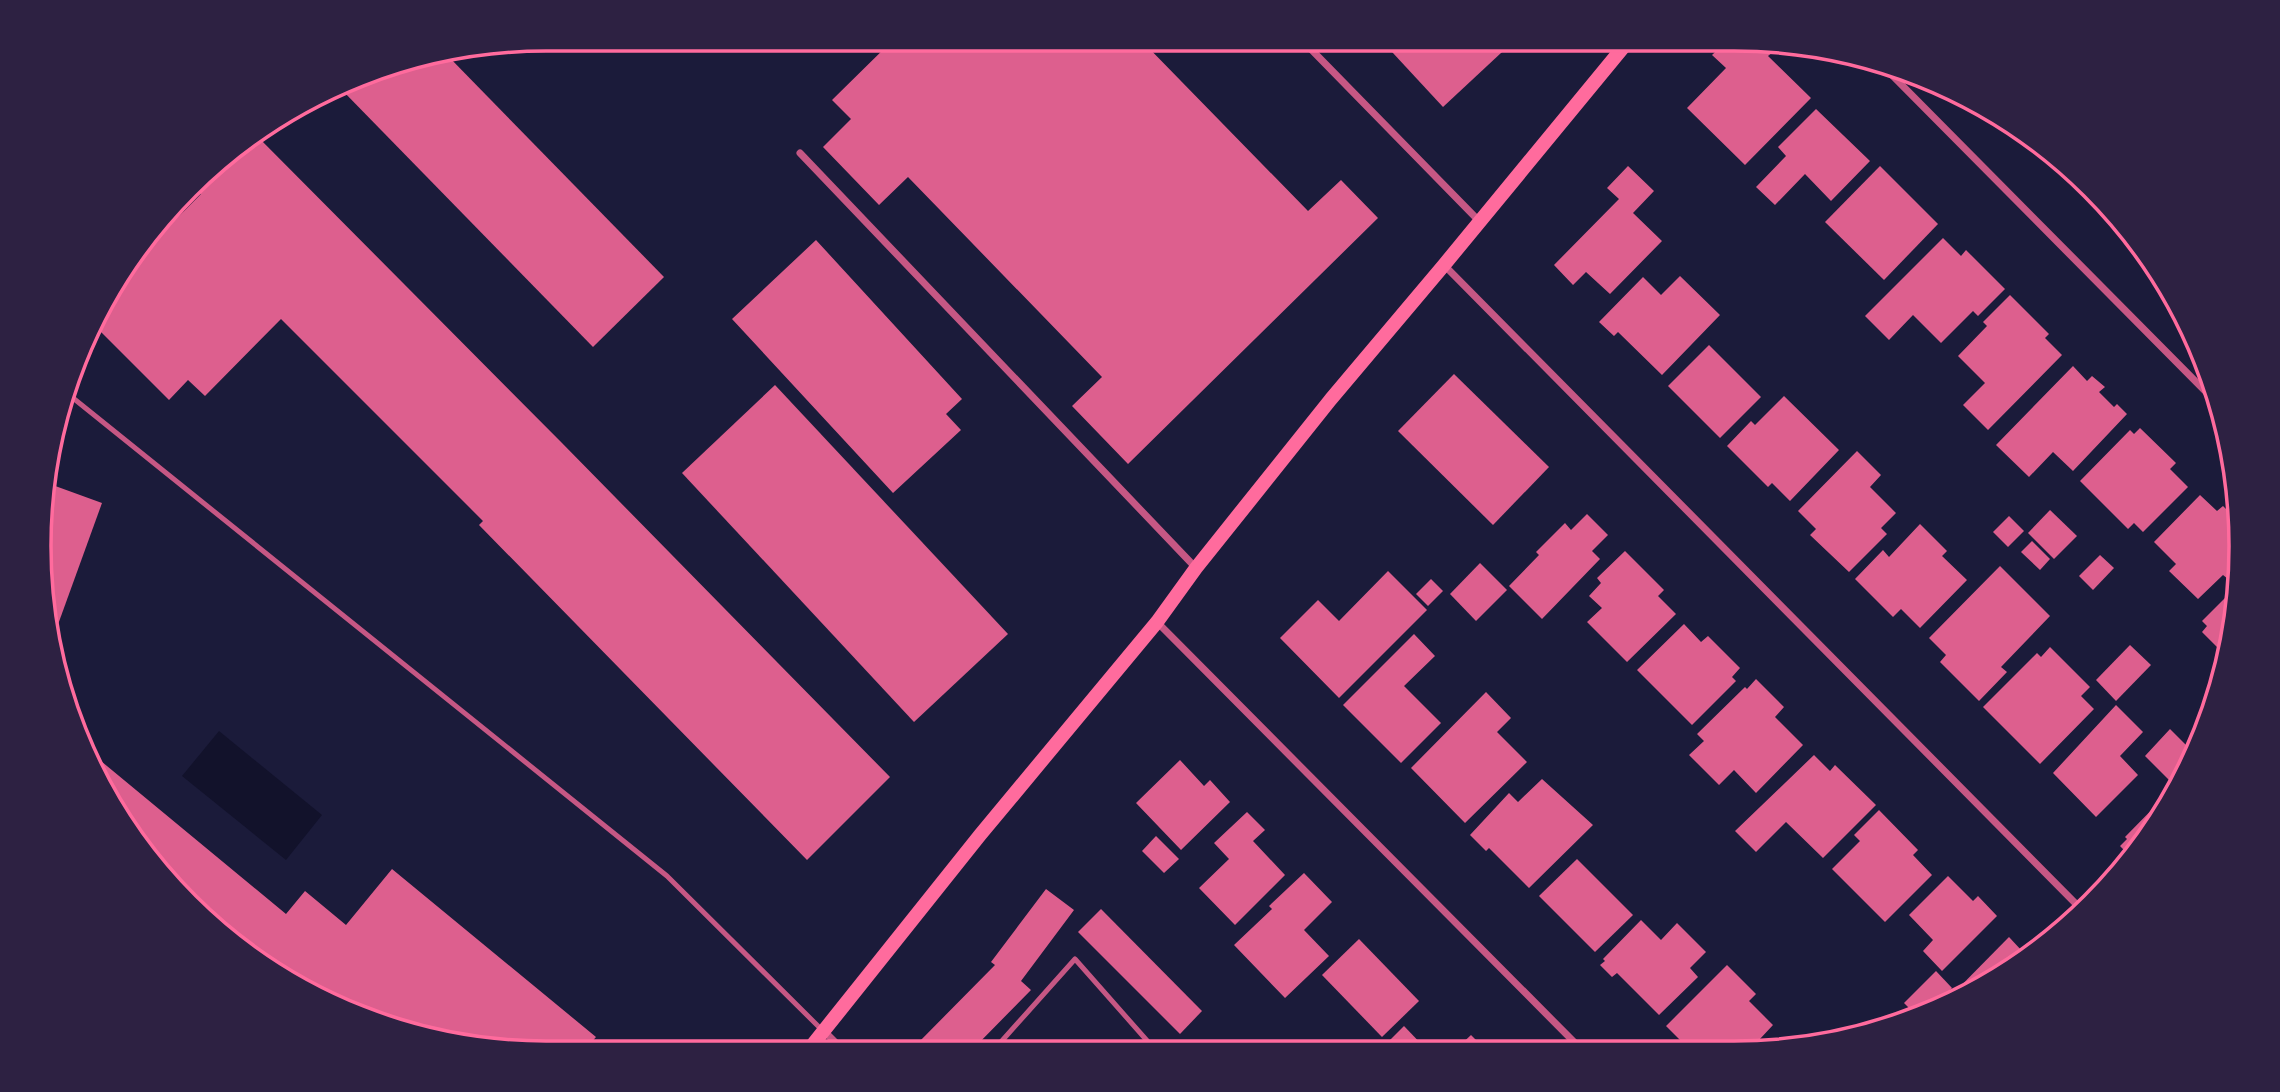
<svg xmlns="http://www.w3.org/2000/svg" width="2280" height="1092" font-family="Lora,serif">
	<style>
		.water { fill: #12122b }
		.building { fill: #dd5f8e }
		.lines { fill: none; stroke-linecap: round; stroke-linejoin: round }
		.service { stroke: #c65784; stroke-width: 5 }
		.minor { stroke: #c65784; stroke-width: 7 }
		.secondary { stroke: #ff6b9d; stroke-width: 14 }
		.rim { fill: none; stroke: #ff6b9d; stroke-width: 3.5 }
	</style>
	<rect width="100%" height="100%" fill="#1b1b3a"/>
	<polygon class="water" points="219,731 322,815 286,860 182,776"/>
	<g class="building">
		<polygon points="894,39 930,39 936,44 940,41 938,39 1140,39 1308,211 1341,180 1378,218 1128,464 1072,406 1102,377 908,177 879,205 823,147 851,119 832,100"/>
		<polygon points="1380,39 1516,39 1443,107"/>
		<polygon points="1729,39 1762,41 1773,52 1768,56 1811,98 1745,165 1687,108 1726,68 1712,55"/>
		<polygon points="447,55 664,277 593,347 340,88 382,66"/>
		<polygon points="1816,109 1870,161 1831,201 1805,174 1775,205 1756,187 1786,156 1778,147"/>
		<polygon points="255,134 562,443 890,777 807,860 479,525 483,521 281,319 205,396 188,380 169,400 94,325 107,292 115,281 201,194 192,186 237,144"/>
		<polygon points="1628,166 1654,191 1633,213 1662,241 1610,294 1586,272 1573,285 1554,265 1619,199 1607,188"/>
		<polygon points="1880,166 1938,224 1884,280 1825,222"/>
		<polygon points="1943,238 1961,256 1966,250 2005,289 1978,316 1973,311 1941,343 1913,315 1889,340 1865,316"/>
		<polygon points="816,240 962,399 946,414 961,430 893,493 732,319"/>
		<polygon points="1680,276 1720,315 1662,375 1618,332 1614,336 1599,322 1643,277 1661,295"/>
		<polygon points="2010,295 2049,334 2045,338 2062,355 1988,430 1963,405 1985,383 1958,356 1987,326 1983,322"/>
		<polygon points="1709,345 1761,397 1720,438 1668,386"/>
		<polygon points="2073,366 2087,381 2092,376 2105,387 2099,392 2114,407 2117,404 2127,414 2073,471 2053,452 2029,477 1996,445"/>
		<polygon points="1454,374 1549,467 1493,525 1398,431"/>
		<polygon points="775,385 1008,634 914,722 682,473"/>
		<polygon points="1784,396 1839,450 1790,501 1772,483 1768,487 1727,446 1751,421 1755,425"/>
		<polygon points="2140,428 2176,463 2170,469 2188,487 2143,532 2134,523 2128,529 2080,481 2130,430 2134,434"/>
		<polygon points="1857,451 1881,475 1870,487 1896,513 1881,528 1887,534 1849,572 1810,535 1816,529 1798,511"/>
		<polygon points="47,483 102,503 52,641 43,612"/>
		<polygon points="2200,495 2217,511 2223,506 2239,522 2241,546 2239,567 2228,579 2223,575 2198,599 2169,571 2176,564 2154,542"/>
		<polygon points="2050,510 2077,536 2054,559 2028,533"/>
		<polygon points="1587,514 1608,535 1592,551 1600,559 1542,619 1509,586 1539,555 1536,552 1565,523 1571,530"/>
		<polygon points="2009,516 2024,531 2008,547 1993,532"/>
		<polygon points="1920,524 1947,551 1942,556 1967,580 1920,628 1901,609 1893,617 1855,579 1883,550 1889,557"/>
		<polygon points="2032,541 2050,559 2040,570 2021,552"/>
		<polygon points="1625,551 1664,590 1658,596 1676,614 1627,662 1587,622 1602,608 1589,596 1601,583 1597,578"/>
		<polygon points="2100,555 2114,568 2093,590 2079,576"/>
		<polygon points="1480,563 1507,590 1476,621 1450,594"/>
		<polygon points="2000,566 2050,616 2001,667 2007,672 1979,701 1940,662 1946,655 1929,638"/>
		<polygon points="1388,571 1427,610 1339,698 1280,638 1318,600 1339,621"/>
		<polygon points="1431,579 1443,591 1428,606 1416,594"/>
		<polygon points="2238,585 2230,649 2223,641 2217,647 2202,632 2207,626 2202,621"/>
		<polygon points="1684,624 1701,642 1708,636 1740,668 1732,677 1736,681 1692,725 1637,670"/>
		<polygon points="1414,634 1435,656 1404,686 1441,723 1401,763 1343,705"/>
		<polygon points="2130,645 2151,665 2116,701 2096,680"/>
		<polygon points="2050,647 2090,687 2081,696 2094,709 2040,764 1983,707 2037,653 2041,657"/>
		<polygon points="1756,679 1784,707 1775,717 1803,745 1756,793 1734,770 1719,785 1689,755 1704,741 1697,734 1745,687 1747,689"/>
		<polygon points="1486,692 1511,718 1497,732 1527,762 1465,823 1411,768"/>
		<polygon points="2116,705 2143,732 2120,756 2138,775 2096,817 2053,773"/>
		<polygon points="2170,729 2195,754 2133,859 2120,846 2127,839 2125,837 2175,786 2145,756"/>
		<polygon points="84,747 286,914 305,891 346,925 392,869 596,1037 582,1053 546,1053 447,1044 351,1015 264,968 187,905 91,771"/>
		<polygon points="1814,755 1830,771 1835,765 1876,805 1823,858 1786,822 1756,852 1735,831"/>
		<polygon points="1180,760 1204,786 1210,780 1230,802 1181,850 1136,803"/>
		<polygon points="1542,779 1593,825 1529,888 1489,848 1486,851 1470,835 1509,793 1518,802"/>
		<polygon points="1879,810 1918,850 1913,855 1932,875 1885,922 1832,869 1860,841 1854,835"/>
		<polygon points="1247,812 1265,830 1253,841 1285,875 1235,925 1199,888 1229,859 1214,843"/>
		<polygon points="1156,836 1179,859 1164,873 1142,851"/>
		<polygon points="1577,859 1633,915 1595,952 1539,896"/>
		<polygon points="1304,873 1332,902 1304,930 1329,956 1285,998 1234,945 1272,909 1269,906"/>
		<polygon points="1948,876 1973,901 1978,896 1997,916 1942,971 1923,951 1933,940 1909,915"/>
		<polygon points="1046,889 1074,910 1021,981 1031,990 970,1052 926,1052 917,1044 995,965 991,962"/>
		<polygon points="1101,909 1202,1011 1180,1034 1078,932"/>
		<polygon points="1641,920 1661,940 1677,923 1706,952 1690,968 1698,977 1659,1015 1617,973 1612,977 1600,965 1605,961 1603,959"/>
		<polygon points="2009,937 2022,951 1997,975 1938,1009"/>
		<polygon points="1359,939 1419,1001 1382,1037 1322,975"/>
		<polygon points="1727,965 1756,994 1749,1001 1773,1025 1759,1040 1762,1042 1755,1049 1689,1049 1666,1026"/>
		<polygon points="1936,971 1952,988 1925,1016 1918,1017 1904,1003"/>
		<polygon points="1404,1026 1427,1050 1379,1051"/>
		<polygon points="1471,1035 1486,1050 1455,1050"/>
	</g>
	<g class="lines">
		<g class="service">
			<polyline points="68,394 667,876 822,1030"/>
			<polyline points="992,1052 1075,959 1150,1044"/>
		</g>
		<g class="minor">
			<polyline points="1301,39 1480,222"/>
			<polyline points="1879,62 2219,405"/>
			<polyline points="800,153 1196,568"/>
			<polyline points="1444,265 2082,910"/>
			<polyline points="1157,622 1582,1050"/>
			<polyline points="824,1031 845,1052"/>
		</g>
		<polyline class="secondary" points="806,1053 980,835 1157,622 1196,568 1331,399 1444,265 1630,39"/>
	</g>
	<path d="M0 0H2280V1092H0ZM546 51H1734A495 495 0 0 1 2229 546V546A495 495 0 0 1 1734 1041H546A495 495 0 0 1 51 546V546A495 495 0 0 1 546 51Z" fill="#2d2142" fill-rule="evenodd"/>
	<path class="rim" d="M546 51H1734A495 495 0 0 1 2229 546V546A495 495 0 0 1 1734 1041H546A495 495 0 0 1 51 546V546A495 495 0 0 1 546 51Z"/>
</svg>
